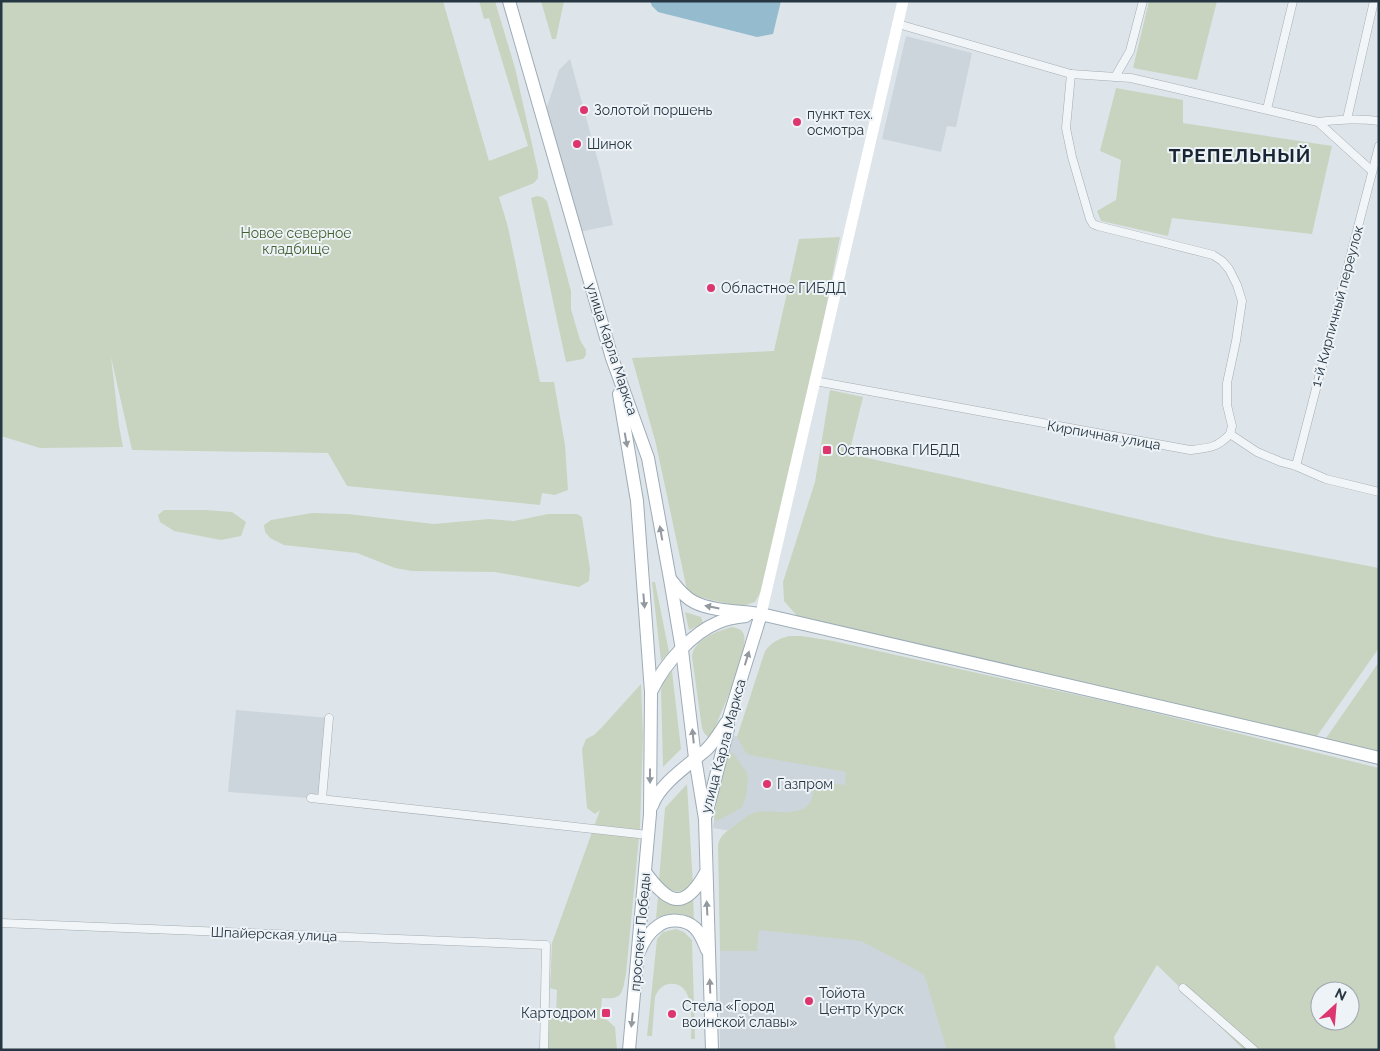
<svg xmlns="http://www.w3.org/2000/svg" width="1380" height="1051" font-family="Raleway,sans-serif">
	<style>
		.built { fill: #ccd5dc }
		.green { fill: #c8d4bf; fill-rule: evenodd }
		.water { fill: #95bbce }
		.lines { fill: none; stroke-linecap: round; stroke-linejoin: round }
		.street-casing { stroke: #a3adb4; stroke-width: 9 }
		.primary-casing { stroke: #9cacb7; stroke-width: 14 }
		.street { stroke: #f2f5f7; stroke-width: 8 }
		.secondary { stroke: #fff; stroke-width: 11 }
		.primary { stroke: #fff; stroke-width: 12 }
		.oneway { fill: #929aa0 }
		.poi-dot { fill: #dd356e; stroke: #eef3f7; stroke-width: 2 }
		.labels { text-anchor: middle; stroke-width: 4; stroke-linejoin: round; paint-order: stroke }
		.poi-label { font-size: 14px; fill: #263642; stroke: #eef3f7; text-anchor: start }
		.park-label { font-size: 14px; fill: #436031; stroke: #eef3f7 }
		.street-label { font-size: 14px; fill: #263642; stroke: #eef3f7 }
		.district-label { font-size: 19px; font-weight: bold; letter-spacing: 1px; fill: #182633; stroke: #eef3f7 }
	</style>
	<rect width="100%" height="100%" fill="#dee5ea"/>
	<g class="built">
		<polygon points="906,36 972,53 956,127 947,126 941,152 882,139"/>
		<polygon points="570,59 600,168 613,225 579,232 546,110 559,70"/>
		<polygon points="236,710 329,718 322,799 228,792"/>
		<polygon points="730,735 855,760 839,849 713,828 719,785"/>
		<polygon points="753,927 861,935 928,971 952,1050 720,1050 720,945 752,946"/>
	</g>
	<g class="green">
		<polygon points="1,1 443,1 489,161 528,146 489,18 484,19 479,1 495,1 515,68 538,171 538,178 534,183 499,197 508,227 540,382 554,382 565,445 568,490 555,495 542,493 540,505 347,486 328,453 132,450 111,357 119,426 123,447 40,448 1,436"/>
		<polygon points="541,1 564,1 556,39 552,39"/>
		<polygon points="1149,1 1217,1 1197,80 1133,68"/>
		<polygon points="1116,88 1183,100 1183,123 1332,146 1312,234 1172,218 1168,236 1101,221 1097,211 1116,200 1121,160 1100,151"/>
		<polygon points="537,196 542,197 547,201 571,291 571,309 580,340 586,350 586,355 583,359 566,362 531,198"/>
		<polygon points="840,237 793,475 761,591 755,602 743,606 733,605 703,598 694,596 687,590 656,444 632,358 774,351 799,239"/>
		<polygon points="830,390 863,397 849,454 959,478 1216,537 1379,568 1379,648 1317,736 799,618 784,601 783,582 815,482"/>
		<polygon points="164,510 205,510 232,512 246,522 241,536 221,540 174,531 160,522 158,515"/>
		<polygon points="312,513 348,514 434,524 489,519 514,521 548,514 577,514 582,517 590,569 589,581 579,587 495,572 412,571 395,568 357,553 284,545 270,538 265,532 264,525 271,520"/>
		<polygon points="652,582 655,582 669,652 661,661"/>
		<polygon points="685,612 701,617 703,623 689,630"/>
		<path d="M 732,627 C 737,628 742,629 744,635 C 749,651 722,710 715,728 L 711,737 L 708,737 L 704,733 L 702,728 L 692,657 C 693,640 717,631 732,627 Z"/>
		<path d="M 789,636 L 802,636 L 833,641 L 1127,706 L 1379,768 L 1379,1050 L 1244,1050 L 1157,965 L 1114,1037 L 1116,1050 L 947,1050 L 924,974 L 861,941 L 759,930 L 757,951 L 720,951 L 718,846 C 719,836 726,832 734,826 C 741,821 748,814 757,812 C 771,810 799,817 809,804 C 814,799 813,788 814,782 L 845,785 L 846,772 L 750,755 L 746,753 L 737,737 L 765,651 C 772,642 778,639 789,636 ZM 1320,991 L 1350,991 L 1350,1021 L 1320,1021 Z"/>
		<polygon points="1379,662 1379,753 1324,741"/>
		<polygon points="672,671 681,749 663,767 661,690 663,683"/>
		<path d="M 641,684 L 643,736 L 640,827 L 626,974 C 622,992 624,1000 602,998 L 600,1018 L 607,1020 L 615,1027 L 617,1050 L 548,1050 L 549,1018 L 556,1017 L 557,990 L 550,988 L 552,943 L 600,810 L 595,814 L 587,808 L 582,749 L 586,739 L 594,735 L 603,726 Z"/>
		<path d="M 729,753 L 733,753 L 747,773 L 748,779 L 746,797 L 741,808 L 717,821 L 715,821 L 714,817 C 718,796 720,772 729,753 Z"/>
		<path d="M 687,784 L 693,885 C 677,896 672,892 659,880 L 665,808 Z"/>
		<path d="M 658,897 C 670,908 680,907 693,898 L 694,920 C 681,912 670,912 656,918 Z"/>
		<path d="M 676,929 L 684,932 L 692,940 L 695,1039 L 691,1039 C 691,1023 696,981 669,984 C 662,985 658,990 655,997 L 652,1036 L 647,1036 L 657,939 L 663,932 Z"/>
	</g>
	<polygon class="water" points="650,1 781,1 773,34 757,37 658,12 652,6"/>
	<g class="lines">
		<defs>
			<g id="street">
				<path d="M 898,24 L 1071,74 L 1131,78 L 1318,122 C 1339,120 1358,118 1379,121"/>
				<polyline points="1071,74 1066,128 1072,157 1090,219 1093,224 1098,226 1213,255 1222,261 1229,269 1237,285 1242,301 1236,341 1227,383 1227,405 1232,426 1230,434"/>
				<polyline points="1115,77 1130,51 1143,1"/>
				<polyline points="1267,109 1293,1"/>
				<polyline points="1347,119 1374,1"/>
				<polyline points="1318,122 1372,171"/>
				<path d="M 815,381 L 1190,450 C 1209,448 1217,448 1230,434 L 1257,452 L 1281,462 L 1296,466 L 1326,479 L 1379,492"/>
				<polyline points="1296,466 1379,146"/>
				<polyline points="311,798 648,835"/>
				<polyline points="322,799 329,718"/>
				<polyline points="1,923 546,945 544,1050"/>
				<polyline points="1183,988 1254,1050"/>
			</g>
			<g id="primary">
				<polyline points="509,1 612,358 648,458 670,579 682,650 695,758 705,819 712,1050"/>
				<polyline points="619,394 637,501 651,692 650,814 629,1050"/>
				<path d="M 671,580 C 677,588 684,597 694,602 C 711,611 741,611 761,614 L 1309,741 L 1379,758"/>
				<path d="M 652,690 C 665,663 692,633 719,622 C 728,618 737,617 746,616"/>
				<path d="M 652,806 C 659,784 690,764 707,749 C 715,741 720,732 726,723"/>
				<polyline points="706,815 728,729 728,721 761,614"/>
				<path d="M 645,872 C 667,902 683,913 705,874"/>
				<path d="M 639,952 C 643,942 649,932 658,926 C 668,918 686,919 695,928 C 701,934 704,943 707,950"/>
			</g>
		</defs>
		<use href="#street" class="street-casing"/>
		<use href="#primary" class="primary-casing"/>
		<use href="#street" class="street"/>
		<polyline class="secondary" points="761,614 903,1"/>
		<use href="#primary" class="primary"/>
	</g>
	<defs><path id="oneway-solid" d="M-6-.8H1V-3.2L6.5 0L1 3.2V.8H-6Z" transform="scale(1.25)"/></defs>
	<g class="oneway">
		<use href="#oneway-solid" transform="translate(626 440) rotate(80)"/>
		<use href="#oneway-solid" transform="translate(661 533) rotate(-100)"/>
		<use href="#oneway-solid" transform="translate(644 601) rotate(85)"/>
		<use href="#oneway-solid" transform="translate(712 607) rotate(-169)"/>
		<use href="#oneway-solid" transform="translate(747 658) rotate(-73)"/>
		<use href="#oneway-solid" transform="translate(693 736) rotate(-96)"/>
		<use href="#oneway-solid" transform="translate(650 776) rotate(90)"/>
		<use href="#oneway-solid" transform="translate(707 908) rotate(-93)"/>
		<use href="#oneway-solid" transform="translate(710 986) rotate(-92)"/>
		<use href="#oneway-solid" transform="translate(632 1020) rotate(96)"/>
	</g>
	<g class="poi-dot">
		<circle cx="584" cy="110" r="5"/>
		<circle cx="797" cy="122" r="5"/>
		<circle cx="577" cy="144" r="5"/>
		<circle cx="711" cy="288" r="5"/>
		<rect x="822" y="445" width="10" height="10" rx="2.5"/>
		<circle cx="767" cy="784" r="5"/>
		<circle cx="809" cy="1001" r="5"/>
		<rect x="601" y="1008" width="10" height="10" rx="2.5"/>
		<circle cx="672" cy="1014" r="5"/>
	</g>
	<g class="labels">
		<g class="poi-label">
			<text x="594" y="115">Золотой поршень</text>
			<text x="807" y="119">пункт тех.<tspan x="807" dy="16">осмотра</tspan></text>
			<text x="587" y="149">Шинок</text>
			<text x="721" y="293">Областное ГИБДД</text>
			<text x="837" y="455">Остановка ГИБДД</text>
			<text x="777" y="789">Газпром</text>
			<text x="819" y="998">Тойота<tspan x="819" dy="16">Центр Курск</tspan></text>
			<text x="682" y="1011">Стела «Город<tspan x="682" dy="16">воинской славы»</tspan></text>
			<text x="596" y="1018" text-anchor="end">Картодром</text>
		</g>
		<g class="park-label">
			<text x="296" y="238">Новое северное<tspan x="296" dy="16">кладбище</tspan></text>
		</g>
		<g class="street-label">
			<text transform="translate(1337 306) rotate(-75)" y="5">1-й Кирпичный переулок</text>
			<text transform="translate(612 349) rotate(72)" y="5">улица Карла Маркса</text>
			<text transform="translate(1104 435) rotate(10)" y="5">Кирпичная улица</text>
			<text transform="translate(723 746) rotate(-75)" y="5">улица Карла Маркса</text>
			<text transform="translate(640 932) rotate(-85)" y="5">проспект Победы</text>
			<text transform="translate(274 934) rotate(2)" y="5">Шпайерская улица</text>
		</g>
		<g class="district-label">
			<text x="1240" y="162">ТРЕПЕЛЬНЫЙ</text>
		</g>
	</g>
	<rect width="1380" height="1051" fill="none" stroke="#263642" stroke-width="5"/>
	<g transform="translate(1335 1006) rotate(26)"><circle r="24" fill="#eef3f7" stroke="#9ea7af"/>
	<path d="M0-4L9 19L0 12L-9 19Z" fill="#dd356e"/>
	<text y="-8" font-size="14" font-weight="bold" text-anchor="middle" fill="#263642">N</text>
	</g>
</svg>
